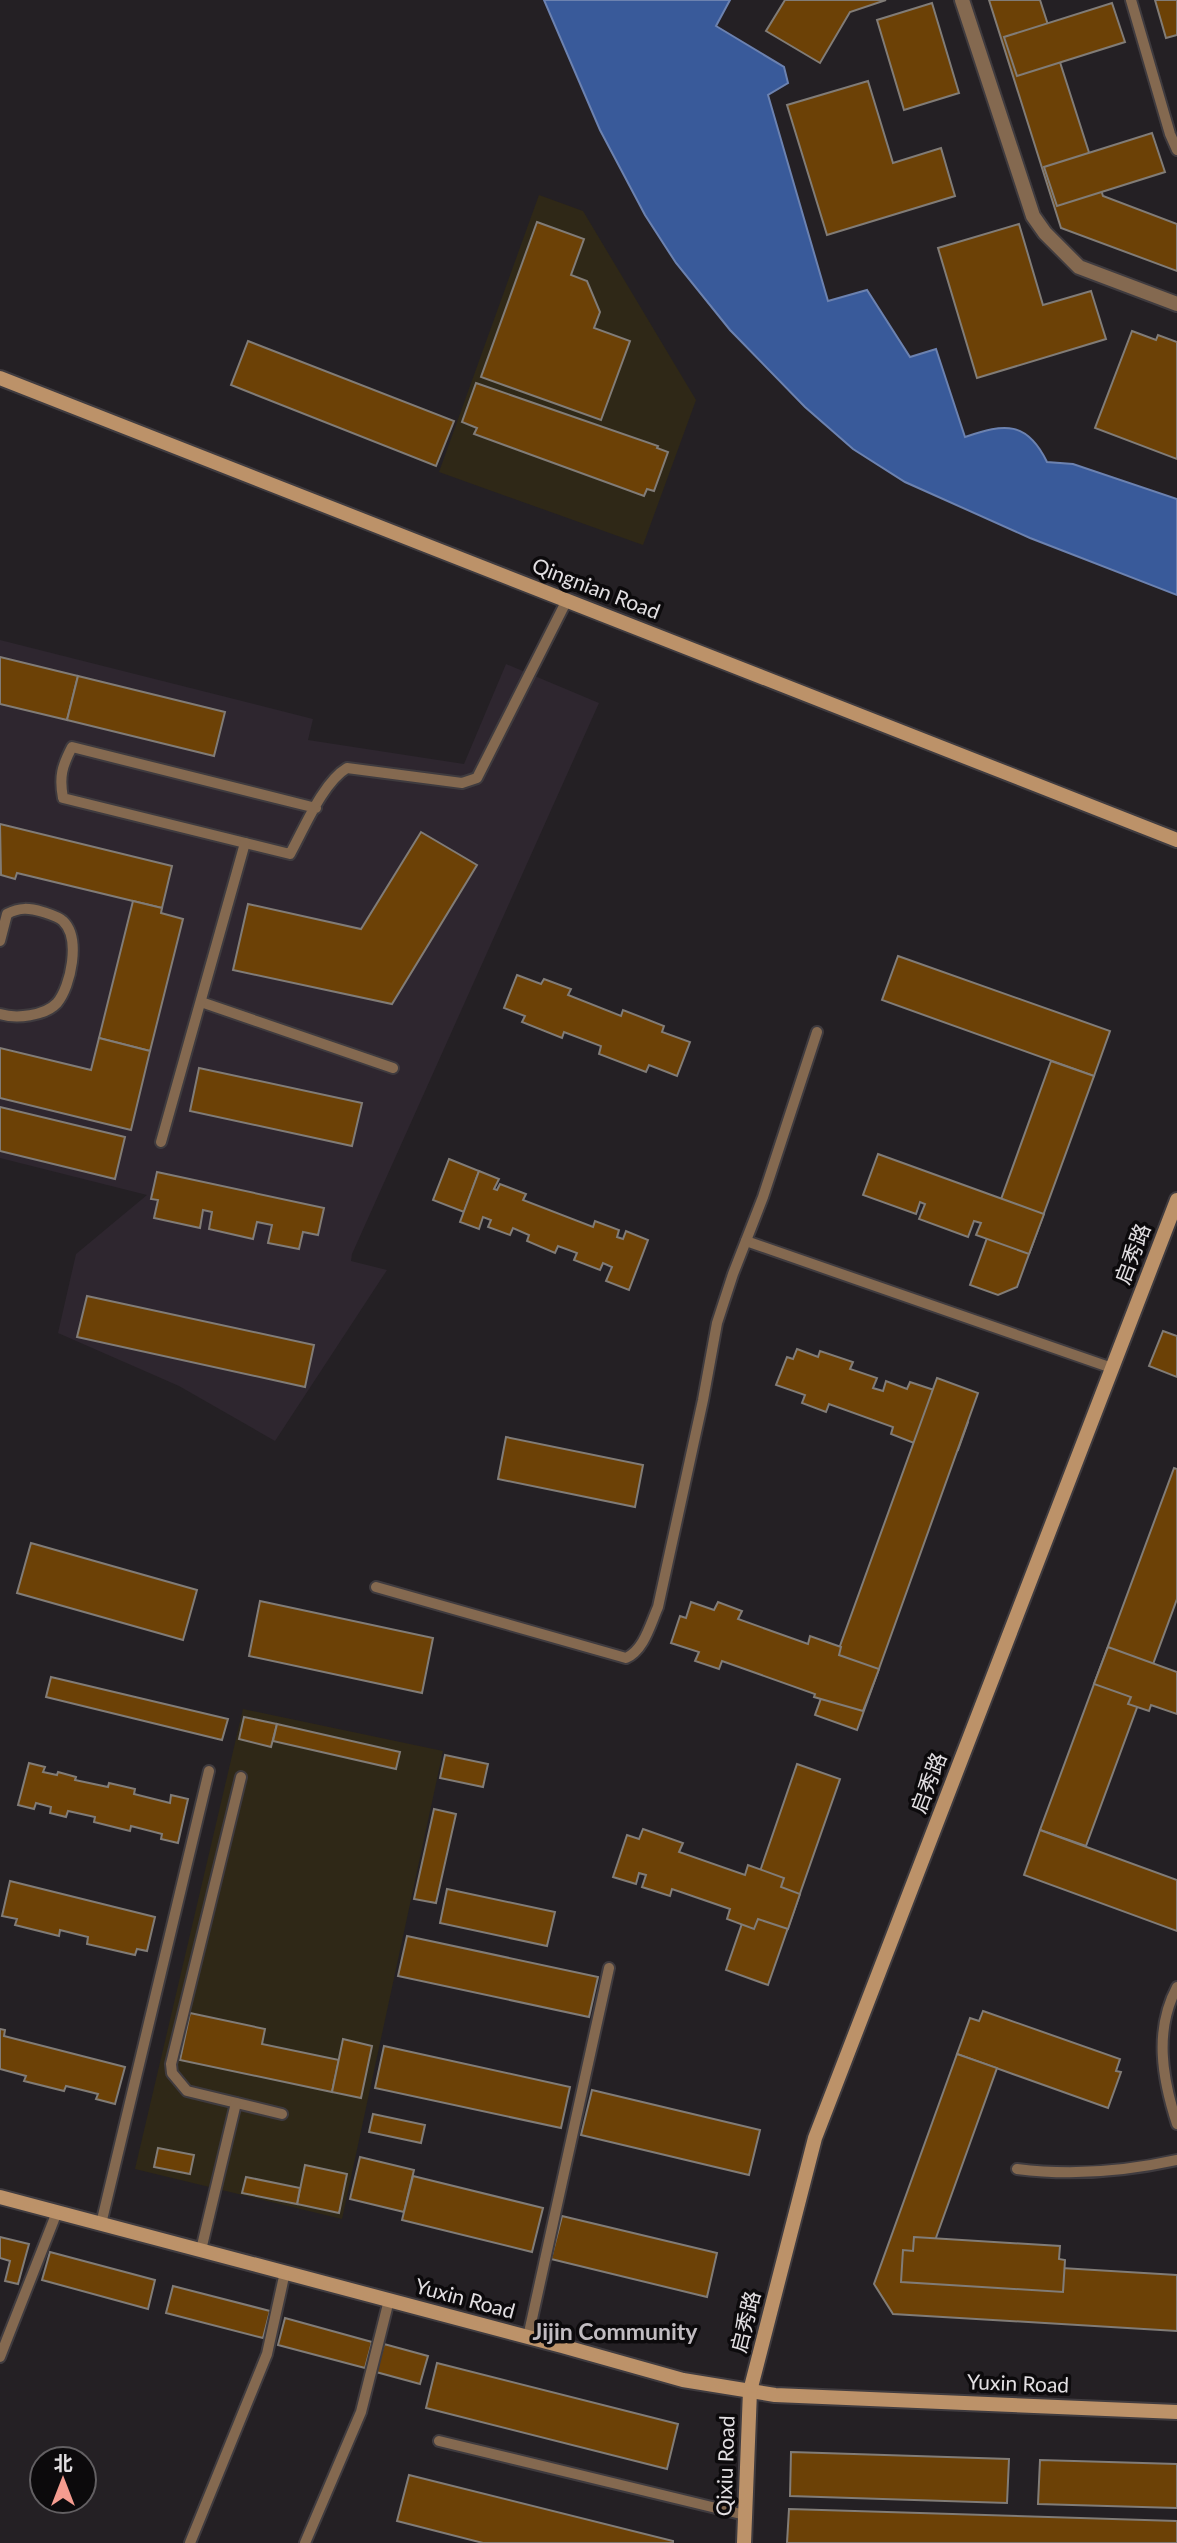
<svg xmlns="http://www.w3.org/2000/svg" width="1177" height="2543" font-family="Lato,'Noto Sans SC',sans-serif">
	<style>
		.commercial { fill: #2f2817 }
		.built { fill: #2e262f }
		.water { fill: #395a9a; stroke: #6c82b0; stroke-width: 2 }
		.building { fill: #6c4106; stroke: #817c77; stroke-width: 2 }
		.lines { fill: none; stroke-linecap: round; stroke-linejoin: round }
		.lane-casing { stroke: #3f3b3f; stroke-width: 14 }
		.street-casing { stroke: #3f3b3f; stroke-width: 18 }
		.secondary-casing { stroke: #3f3b3f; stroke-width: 18 }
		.lane { stroke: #846950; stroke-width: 10 }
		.street { stroke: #846950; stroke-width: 14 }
		.secondary { stroke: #bc9269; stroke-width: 14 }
		.labels { text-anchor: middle; stroke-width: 7; stroke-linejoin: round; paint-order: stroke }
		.street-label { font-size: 21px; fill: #e2dfe2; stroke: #0c0a0c }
		.neighbourhood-label { font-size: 23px; font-weight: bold; fill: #c1bcc1; stroke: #0c0a0c }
	</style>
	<rect width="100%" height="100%" fill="#242024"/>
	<g class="commercial">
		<polygon points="539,195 583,211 696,400 643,545 439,472"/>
		<polygon points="243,1709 443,1751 342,2219 135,2169"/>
	</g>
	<polygon class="built" points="0,640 313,719 308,740 464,764 506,664 599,703 352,1254 351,1261 387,1270 275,1441 179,1386 58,1333 76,1254 147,1195 0,1158"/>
	<path class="water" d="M 544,0 L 730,0 L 716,26 L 784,67 L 788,83 L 768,95 L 828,301 L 867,290 L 910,357 L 936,349 L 965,437 C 1005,423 1027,421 1047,462 L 1073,464 L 1177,499 L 1177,595 L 1030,538 L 905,482 L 853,449 L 805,407 L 730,330 L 676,263 L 645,215 L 600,130 Z"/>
	<g class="building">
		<polygon points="785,0 886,0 850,12 820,63 766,31"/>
		<polygon points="989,0 1040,0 1103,196 1177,224 1177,271 1061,228"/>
		<polygon points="1155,0 1177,0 1177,35 1166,38"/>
		<polygon points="932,3 959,93 904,110 877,20"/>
		<polygon points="1112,3 1125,42 1017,76 1004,37"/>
		<polygon points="868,81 893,163 941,148 955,196 827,235 787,105"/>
		<polygon points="1152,133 1165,172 1057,206 1044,167"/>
		<polygon points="537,222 584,239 571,275 587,281 600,312 594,328 630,341 601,420 481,377"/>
		<polygon points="1019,224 1043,305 1091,291 1106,339 977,378 938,248"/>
		<polygon points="1132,331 1156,340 1158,335 1177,342 1177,459 1095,428"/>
		<polygon points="248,341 454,421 436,466 231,385"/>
		<polygon points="476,383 658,446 657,448 668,452 654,491 647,489 644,496 474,434 477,428 462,422"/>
		<polygon points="0,657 78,676 67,720 0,704"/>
		<polygon points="78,676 225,712 214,756 67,720"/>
		<polygon points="0,824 172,866 162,908 17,873 15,879 1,875"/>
		<polygon points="421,832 477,865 392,1004 233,970 248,904 361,929"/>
		<polygon points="133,901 162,908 161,913 183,919 150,1051 99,1038"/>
		<polygon points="898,956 1110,1031 1094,1076 882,1000"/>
		<polygon points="517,975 541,984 544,979 571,989 568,995 621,1016 623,1010 664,1026 662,1032 690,1042 677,1076 649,1065 646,1072 599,1054 601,1046 564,1032 562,1038 522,1022 525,1016 504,1008"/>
		<polygon points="99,1038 150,1051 131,1130 0,1098 0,1048 91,1070"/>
		<polygon points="1051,1061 1094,1076 1017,1287 998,1295 970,1285"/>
		<polygon points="199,1068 362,1103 352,1146 190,1111"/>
		<polygon points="0,1107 125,1137 115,1179 0,1151"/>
		<polygon points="878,1154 1044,1214 1029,1254 976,1235 981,1223 974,1221 968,1237 919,1219 925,1204 920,1202 916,1214 863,1195"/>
		<polygon points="449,1159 479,1171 464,1212 433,1200"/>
		<polygon points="479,1171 499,1179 494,1189 497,1190 500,1184 526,1194 523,1200 593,1227 595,1221 619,1230 617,1237 623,1239 626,1231 648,1240 629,1290 606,1281 612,1267 603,1263 600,1270 574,1260 577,1253 558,1246 555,1253 527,1241 529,1235 513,1228 510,1235 488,1227 491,1220 483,1217 479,1229 460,1222"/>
		<polygon points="157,1172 324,1208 318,1235 303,1232 299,1249 268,1243 272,1225 257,1222 253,1239 209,1229 212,1212 203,1210 200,1228 154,1218 158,1200 151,1199"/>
		<polygon points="87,1296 314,1345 305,1387 77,1337"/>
		<polygon points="1163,1331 1177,1336 1177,1377 1149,1366"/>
		<polygon points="797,1349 818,1357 820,1351 853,1362 850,1369 877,1378 873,1388 883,1391 886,1381 907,1389 910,1382 943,1393 941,1401 961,1408 958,1418 968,1422 958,1450 922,1437 919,1445 891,1434 893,1427 829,1404 826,1412 802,1403 805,1395 776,1385 787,1357 793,1359"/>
		<polygon points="937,1378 978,1393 857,1730 815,1715"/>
		<polygon points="506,1437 643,1465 635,1507 498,1479"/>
		<polygon points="1174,1468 1177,1469 1177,1599 1086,1846 1040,1830"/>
		<polygon points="31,1543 197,1590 183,1640 17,1593"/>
		<polygon points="260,1601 433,1638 422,1693 249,1656"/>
		<polygon points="691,1602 714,1610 718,1602 742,1611 738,1619 808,1644 810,1636 841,1647 839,1655 879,1669 863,1711 814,1697 815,1694 722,1661 719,1669 695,1661 699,1652 671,1643 680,1616 686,1618"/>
		<polygon points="1108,1647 1177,1672 1177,1714 1151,1705 1149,1711 1128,1704 1131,1697 1094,1684"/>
		<polygon points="51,1677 228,1719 222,1740 46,1697"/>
		<polygon points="244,1717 277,1724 271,1747 239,1739"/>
		<polygon points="277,1724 400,1752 396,1769 273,1741"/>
		<polygon points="445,1755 488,1764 483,1787 440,1778"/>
		<polygon points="29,1763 45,1767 43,1772 57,1775 58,1772 76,1777 75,1780 108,1787 109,1783 135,1789 134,1794 170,1803 171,1795 188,1799 178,1843 161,1839 162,1834 131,1826 130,1831 94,1822 95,1817 68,1811 66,1817 50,1813 51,1807 36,1803 34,1809 18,1805"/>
		<polygon points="797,1764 840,1779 768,1985 726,1970"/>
		<polygon points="434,1809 456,1814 436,1903 414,1899"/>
		<polygon points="643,1829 683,1843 679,1852 745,1875 748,1865 784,1878 781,1887 800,1894 788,1929 758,1919 754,1929 727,1919 730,1909 672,1889 670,1896 642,1887 646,1875 639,1873 636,1884 613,1877 627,1835 639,1839"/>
		<polygon points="1040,1830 1177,1880 1177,1931 1024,1875"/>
		<polygon points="10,1881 155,1917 147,1951 137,1949 135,1955 87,1944 88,1937 60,1930 59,1936 15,1925 17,1919 2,1916"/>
		<polygon points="447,1889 555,1912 547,1946 440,1923"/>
		<polygon points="407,1936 598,1977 589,2017 398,1976"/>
		<polygon points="983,2011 1120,2059 1116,2071 1121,2072 1108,2108 957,2054 970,2018 979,2021"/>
		<polygon points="190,2013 265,2029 262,2044 339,2060 332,2092 180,2060"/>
		<polygon points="0,2029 5,2030 4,2036 125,2067 115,2104 96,2099 98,2094 66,2086 64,2091 24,2081 26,2076 0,2069"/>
		<polygon points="343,2039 372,2046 361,2098 332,2092"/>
		<polygon points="384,2046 570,2087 561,2128 375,2088"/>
		<polygon points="957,2054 997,2068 928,2260 1177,2275 1177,2331 893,2314 874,2284"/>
		<polygon points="592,2090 760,2130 749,2175 581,2135"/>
		<polygon points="373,2114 425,2125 421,2143 369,2132"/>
		<polygon points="158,2148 194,2155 190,2174 154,2167"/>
		<polygon points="360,2157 414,2170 404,2212 350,2199"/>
		<polygon points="305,2165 347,2174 339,2213 297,2204"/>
		<polygon points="413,2176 543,2208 532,2252 402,2220"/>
		<polygon points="246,2177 300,2188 297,2204 242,2193"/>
		<polygon points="562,2216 717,2253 707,2297 551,2259"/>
		<polygon points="0,2237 29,2244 18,2284 5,2281 10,2261 0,2258"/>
		<polygon points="914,2237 1060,2246 1059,2259 1065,2260 1063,2292 901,2282 903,2250 913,2251"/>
		<polygon points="50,2252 155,2280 148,2309 42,2280"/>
		<polygon points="173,2286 270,2311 263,2338 166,2313"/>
		<polygon points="285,2318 372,2342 365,2368 278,2345"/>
		<polygon points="384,2344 428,2356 420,2384 376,2372"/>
		<polygon points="437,2363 678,2424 667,2469 426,2408"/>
		<polygon points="791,2452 1009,2459 1007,2503 790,2496"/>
		<polygon points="1040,2460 1177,2464 1177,2508 1038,2504"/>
		<polygon points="409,2475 673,2541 673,2543 483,2543 397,2521"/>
		<polygon points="789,2509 1177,2521 1177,2543 787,2543"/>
	</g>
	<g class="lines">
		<defs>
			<g id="lane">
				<polyline points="1131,0 1170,134 1177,150"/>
				<path d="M 316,808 L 72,747 C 62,766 59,777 63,798 L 290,854 C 304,829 323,782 347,768 L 462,783 L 477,778 L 567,600"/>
				<path d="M 0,941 L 7,914 C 20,907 29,908 43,912 C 49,914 59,917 63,921 C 81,938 71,986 57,1003 C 45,1016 16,1019 0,1014"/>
				<polyline points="201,1002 393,1068"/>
				<polyline points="161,1142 245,843"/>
				<polyline points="746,1241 1112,1368"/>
				<path d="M 376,1587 L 626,1658 C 644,1650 650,1625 658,1607 L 703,1400 L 717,1323 L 733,1274 L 763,1197 L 817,1032"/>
				<polyline points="241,1777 171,2064 172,2073 187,2091 282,2114"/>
				<path d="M 1177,1987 C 1154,2030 1162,2078 1177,2124"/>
				<path d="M 1017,2169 C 1071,2176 1123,2172 1177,2160"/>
				<polyline points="101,2224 209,1771"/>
				<polyline points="201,2250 236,2103"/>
				<polyline points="528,2337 609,1968"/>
				<polyline points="0,2357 57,2212"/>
				<polyline points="439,2441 745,2515"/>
				<polyline points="190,2543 267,2354 285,2272"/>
				<polyline points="305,2543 361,2412 389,2300"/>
			</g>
			<polyline id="street" points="962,0 1033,216 1045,233 1079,267 1177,304"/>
			<g id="secondary">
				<polyline points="0,378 1177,840"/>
				<polyline points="0,2197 562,2346 683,2380 775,2395 1177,2412"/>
				<polyline points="744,2543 750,2391 815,2138 1177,1200"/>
			</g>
		</defs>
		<use href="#lane" class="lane-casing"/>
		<use href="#street" class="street-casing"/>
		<use href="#secondary" class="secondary-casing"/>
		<use href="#lane" class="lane"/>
		<use href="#street" class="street"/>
		<use href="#secondary" class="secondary"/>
	</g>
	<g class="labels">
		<g class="street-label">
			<text transform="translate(596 589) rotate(21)" y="7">Qingnian Road</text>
			<text transform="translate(1133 1254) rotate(-69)" y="7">启秀路</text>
			<text transform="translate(929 1783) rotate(-69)" y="7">启秀路</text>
			<text transform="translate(465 2299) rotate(15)" y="7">Yuxin Road</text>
			<text transform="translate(746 2322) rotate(-76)" y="7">启秀路</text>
			<text transform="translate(1018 2384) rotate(2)" y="7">Yuxin Road</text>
			<text transform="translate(726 2466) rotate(-88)" y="7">Qixiu Road</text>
		</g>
		<g class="neighbourhood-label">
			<text x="615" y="2340">Jijin Community</text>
		</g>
	</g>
	<g transform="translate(63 2480)"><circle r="33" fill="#0c0a0c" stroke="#625f62" stroke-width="2"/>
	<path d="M0-5L12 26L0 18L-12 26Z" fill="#f59c90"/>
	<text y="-10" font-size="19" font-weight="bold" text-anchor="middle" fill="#e2dfe2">北</text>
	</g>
</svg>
